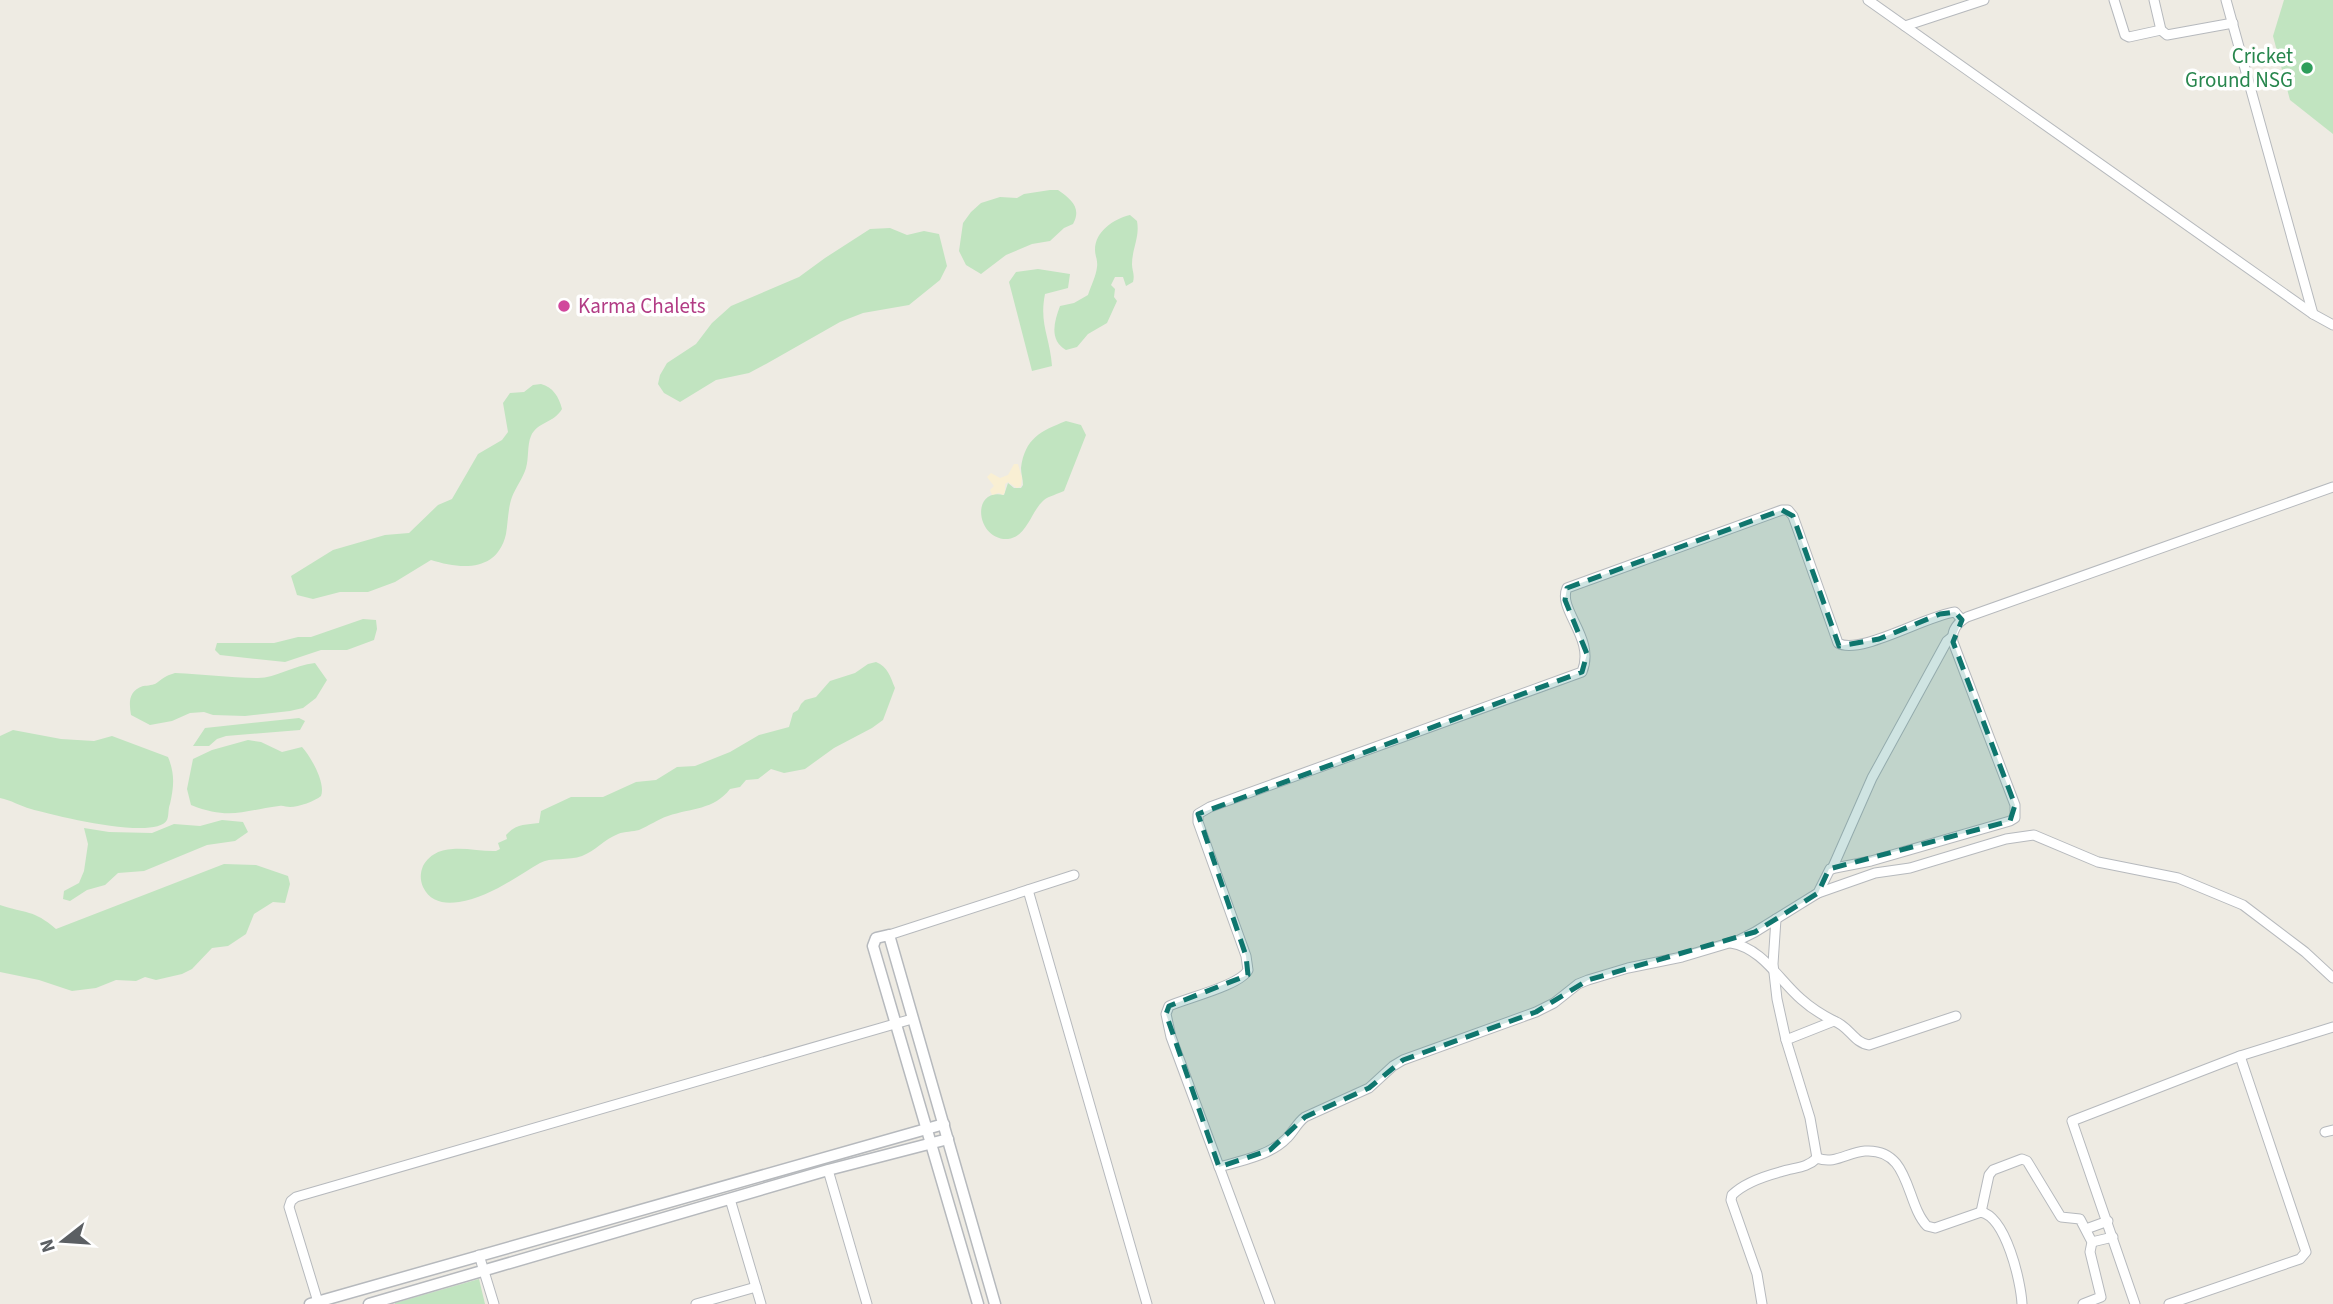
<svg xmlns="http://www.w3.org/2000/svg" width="2333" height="1304" font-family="'Source Sans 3',sans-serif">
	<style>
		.green { fill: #c1e4c0 }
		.sand { fill: #f9efd3 }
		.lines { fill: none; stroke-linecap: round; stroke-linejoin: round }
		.minor-casing { stroke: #b6b9bd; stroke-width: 11 }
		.tertiary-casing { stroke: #b6b9bd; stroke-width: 13 }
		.minor { stroke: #fff; stroke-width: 9 }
		.tertiary { stroke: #fff; stroke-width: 10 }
		.marked { fill: #0f766e; fill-opacity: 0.2; stroke: #0f766e; stroke-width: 5; stroke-dasharray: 14 9; stroke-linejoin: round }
		.leisure-dot { fill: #2e9e5b; stroke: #fff; stroke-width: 2.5 }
		.hotel-dot { fill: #d1479c; stroke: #fff; stroke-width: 2.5 }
		.labels { text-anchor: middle; stroke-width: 7; stroke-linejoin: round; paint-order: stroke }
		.leisure-label { font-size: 21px; fill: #27864d; stroke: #fff; text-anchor: end }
		.hotel-label { font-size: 21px; fill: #b23c85; stroke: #fff; text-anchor: start }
	</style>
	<rect width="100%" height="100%" fill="#eeebe3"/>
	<g class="green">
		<polygon points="2284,0 2333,0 2333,134 2290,100 2273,36"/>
		<path d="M 1050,190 L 1058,190 C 1071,199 1082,208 1073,224 L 1064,228 L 1050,241 L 1032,244 L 1006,255 L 981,274 L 966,265 L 959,251 L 963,223 L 971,212 L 981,203 L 1000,197 L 1017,198 L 1024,194 Z"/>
		<path d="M 1130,215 L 1137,221 C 1140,237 1132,249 1132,264 C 1132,271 1135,274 1133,282 L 1126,286 L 1123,277 L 1115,277 L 1111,285 L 1115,289 L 1114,297 L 1117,301 L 1107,323 L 1088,334 L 1077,347 L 1066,350 C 1049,340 1054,322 1060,306 L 1074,303 L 1088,295 C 1091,286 1096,276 1097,267 C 1098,260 1095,256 1095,250 C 1095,231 1114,219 1130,215 Z"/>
		<polygon points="890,228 907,235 924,231 939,234 947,266 940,280 909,305 863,313 840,322 766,364 749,373 716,380 680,402 664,393 658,384 660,375 667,363 696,344 712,323 731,306 799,277 825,258 870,229"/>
		<path d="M 1038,269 L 1070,274 L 1068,288 L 1045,294 C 1039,324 1050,337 1052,366 L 1032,371 L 1009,282 L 1016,272 Z"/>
		<path d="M 541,384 C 553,387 559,397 562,409 C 554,423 537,422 531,436 C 527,445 529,458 526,468 C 523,478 516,487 512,497 C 508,508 508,522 506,534 C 497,573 460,569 431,560 L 395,582 L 368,592 L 340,592 L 313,599 L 297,595 L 291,576 L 333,550 L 385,535 L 409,533 L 438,505 L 452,499 L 478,454 L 502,440 L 508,432 L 503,403 L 510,393 L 524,392 L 533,385 Z"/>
		<path d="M 1066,421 L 1081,425 L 1086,435 L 1064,491 C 1058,494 1049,496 1044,500 C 1031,511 1027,537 1008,539 C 976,541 970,487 1004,495 L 1008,483 L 1014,488 L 1021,488 L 1023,485 C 1023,479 1021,474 1021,468 C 1025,438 1041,431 1066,421 Z"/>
		<polygon points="363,619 376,620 377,629 374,640 347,650 321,650 285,662 220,655 215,650 217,643 274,643 298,637 311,637"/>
		<path d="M 876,662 C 888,667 890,676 895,688 L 883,720 L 872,728 L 834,748 L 805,769 L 784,773 L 771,769 L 758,779 L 746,780 L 740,787 L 730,789 C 714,810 691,808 668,816 C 658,819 649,826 639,830 C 633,832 625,831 618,834 C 605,839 595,851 582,856 C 569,861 550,857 540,863 C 516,877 488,898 459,902 C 444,904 430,902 423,887 C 420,880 420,873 423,866 C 438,839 473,852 496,851 L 500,849 L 498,843 L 507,839 L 506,835 C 517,823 526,825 539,823 L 541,811 L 571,797 L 603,797 L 636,782 L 656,780 L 677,767 L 695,766 L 730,752 L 759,735 L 789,727 L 793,713 L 798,710 L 801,704 L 805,700 L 816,697 L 830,681 L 855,673 L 868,664 Z"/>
		<path d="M 315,663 L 327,680 L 316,698 L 303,708 L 290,711 L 245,716 L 213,715 L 204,712 L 190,713 L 172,721 L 150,725 L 131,715 C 129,703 128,691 143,686 C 144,686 153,685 155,684 C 163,679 164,676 175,673 C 203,674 230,678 258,678 C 276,678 294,665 315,663 Z"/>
		<polygon points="299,718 305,721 300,730 226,736 217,739 209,746 193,746 205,728"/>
		<path d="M 13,730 L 61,739 L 94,741 L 112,736 L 168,757 C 175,774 174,786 170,804 C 168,808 169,816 167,820 C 156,841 52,815 31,809 C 20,806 11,800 0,798 L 0,736 Z"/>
		<path d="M 248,740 L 261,742 L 282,752 L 302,747 C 311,757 326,783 321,796 C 315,801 299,807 290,807 C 286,807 283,805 279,806 C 242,811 229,820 191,805 L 187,789 L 193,759 L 212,750 Z"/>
		<polygon points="222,820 243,822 248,832 235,841 207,845 144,871 118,873 105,885 87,890 70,901 63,899 64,891 79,883 84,871 88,844 84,828 109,832 152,833 174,824 200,826"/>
		<path d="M 224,864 L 256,865 L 288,876 L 290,884 L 285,903 L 273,902 L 254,914 L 246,934 L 228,946 L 212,948 L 192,969 L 182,974 L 156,980 L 145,977 L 136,981 L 116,980 L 96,988 L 72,991 L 39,980 L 0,972 L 0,905 C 26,914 33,909 56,929 Z"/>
		<polygon points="479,1279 485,1304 395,1304 395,1303"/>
	</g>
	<polygon class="sand" points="1014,464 1018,464 1022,478 1021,486 1017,488 1008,482 1005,484 1005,492 1003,495 999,493 992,495 990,490 994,486 987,477 991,473 1000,478 1008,475"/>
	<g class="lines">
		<defs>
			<g id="minor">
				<polyline points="1868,0 2313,314 2333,325"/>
				<polyline points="2114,0 2125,35 2129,37 2161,30"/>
				<polyline points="2154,0 2161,30 2167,35 2233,23"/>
				<polyline points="2226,0 2313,314"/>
				<polyline points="1905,26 1984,0"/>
				<polyline points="1832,869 1872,778 1947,641 1952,637"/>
				<polyline points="1028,890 1147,1304"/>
				<polyline points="1818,893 1875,873 1910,868 2006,839 2034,835 2098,862 2178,878 2243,905 2305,952 2333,978"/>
				<polyline points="1776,919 1773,964 1777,999 1786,1040"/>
				<polyline points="889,935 1074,875"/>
				<path d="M 1731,943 C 1762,948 1779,980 1801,999 C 1811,1008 1822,1015 1834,1021"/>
				<polyline points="2325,1132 2333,1130"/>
				<path d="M 1817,1158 L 1810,1118 L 1786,1040 L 1834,1021 C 1849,1026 1854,1043 1869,1045 L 1956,1016"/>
				<path d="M 1219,1167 C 1241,1161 1271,1155 1287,1138 C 1294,1131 1297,1123 1305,1117 L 1369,1088 L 1393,1066 L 1403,1060 L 1536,1012 L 1554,1003 L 1578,984 L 1588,980 L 1628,968 L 1682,957 L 1739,940 L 1755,932 L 1818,893 L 1830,869 L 1871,861 L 2010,821 L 2015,818 L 2015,805 L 1953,642 C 1951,630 1957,623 1967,617 L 2333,487"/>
				<polyline points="828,1170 867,1304"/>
				<polyline points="730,1199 761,1304"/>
				<polyline points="1981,1212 1989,1175 1993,1170 2022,1159 2027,1161 2061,1217 2080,1219 2092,1242 2090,1252 2101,1297 2083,1304"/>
				<polyline points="2086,1229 2108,1221"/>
				<polyline points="2092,1242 2113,1237"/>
				<polyline points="479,1255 494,1304"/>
				<polyline points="318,1302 289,1207 291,1201 296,1197 912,1019"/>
				<polyline points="696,1304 756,1287"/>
				<path d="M 1270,1304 L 1171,1037 L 1166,1014 L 1169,1006 C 1187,998 1241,985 1248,970 L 1246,956 L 1198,822 L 1198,814 L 1210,807 L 1582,672 C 1596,638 1557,610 1567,588 L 1782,510 L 1788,510 L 1793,516 L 1838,643 C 1859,656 1927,615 1955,612 L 1962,620"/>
				<path d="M 1762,1304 L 1757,1274 L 1731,1200 L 1732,1195 C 1743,1184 1765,1176 1780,1172 C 1794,1167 1806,1169 1817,1158 C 1835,1165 1848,1152 1865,1151 C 1911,1148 1905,1203 1927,1226 L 1935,1228 L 1981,1212 C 2006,1217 2021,1282 2022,1304"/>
				<polyline points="2135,1304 2072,1121 2240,1056 2333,1027"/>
				<polyline points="2169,1304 2300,1259 2306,1252 2240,1056"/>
			</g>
			<g id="tertiary">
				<polyline points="310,1304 944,1124"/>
				<polyline points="369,1304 828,1170 948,1139"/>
				<polyline points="978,1304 873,946 876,938 889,935 995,1304"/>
			</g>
		</defs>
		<use href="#minor" class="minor-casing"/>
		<use href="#tertiary" class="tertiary-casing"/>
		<use href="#minor" class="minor"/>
		<use href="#tertiary" class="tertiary"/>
	</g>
	<path class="marked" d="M 1782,510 L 1793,516 L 1839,646 L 1879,639 L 1940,614 L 1955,612 L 1962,620 L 1953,642 L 2015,805 L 2010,821 L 1829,869 L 1818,893 L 1755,932 L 1588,980 L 1536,1012 L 1403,1060 L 1369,1088 L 1305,1117 L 1270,1150 L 1219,1167 L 1166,1014 L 1169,1006 L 1248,975 L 1246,956 L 1198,814 L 1582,672 L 1587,654 L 1565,600 L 1567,588 Z"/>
	<circle class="leisure-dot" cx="2307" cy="68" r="7"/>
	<circle class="hotel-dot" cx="564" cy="306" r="7"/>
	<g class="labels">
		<g class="leisure-label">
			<text x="2293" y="63">Cricket<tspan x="2293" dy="24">Ground NSG</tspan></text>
		</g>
		<g class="hotel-label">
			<text x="578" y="313">Karma Chalets</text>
		</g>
	</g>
	<g transform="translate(63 1241) rotate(253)" stroke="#ffffff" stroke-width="5" paint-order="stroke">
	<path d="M0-5L12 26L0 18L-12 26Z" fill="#5b5f63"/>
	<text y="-10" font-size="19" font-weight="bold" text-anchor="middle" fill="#5b5f63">N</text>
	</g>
</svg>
